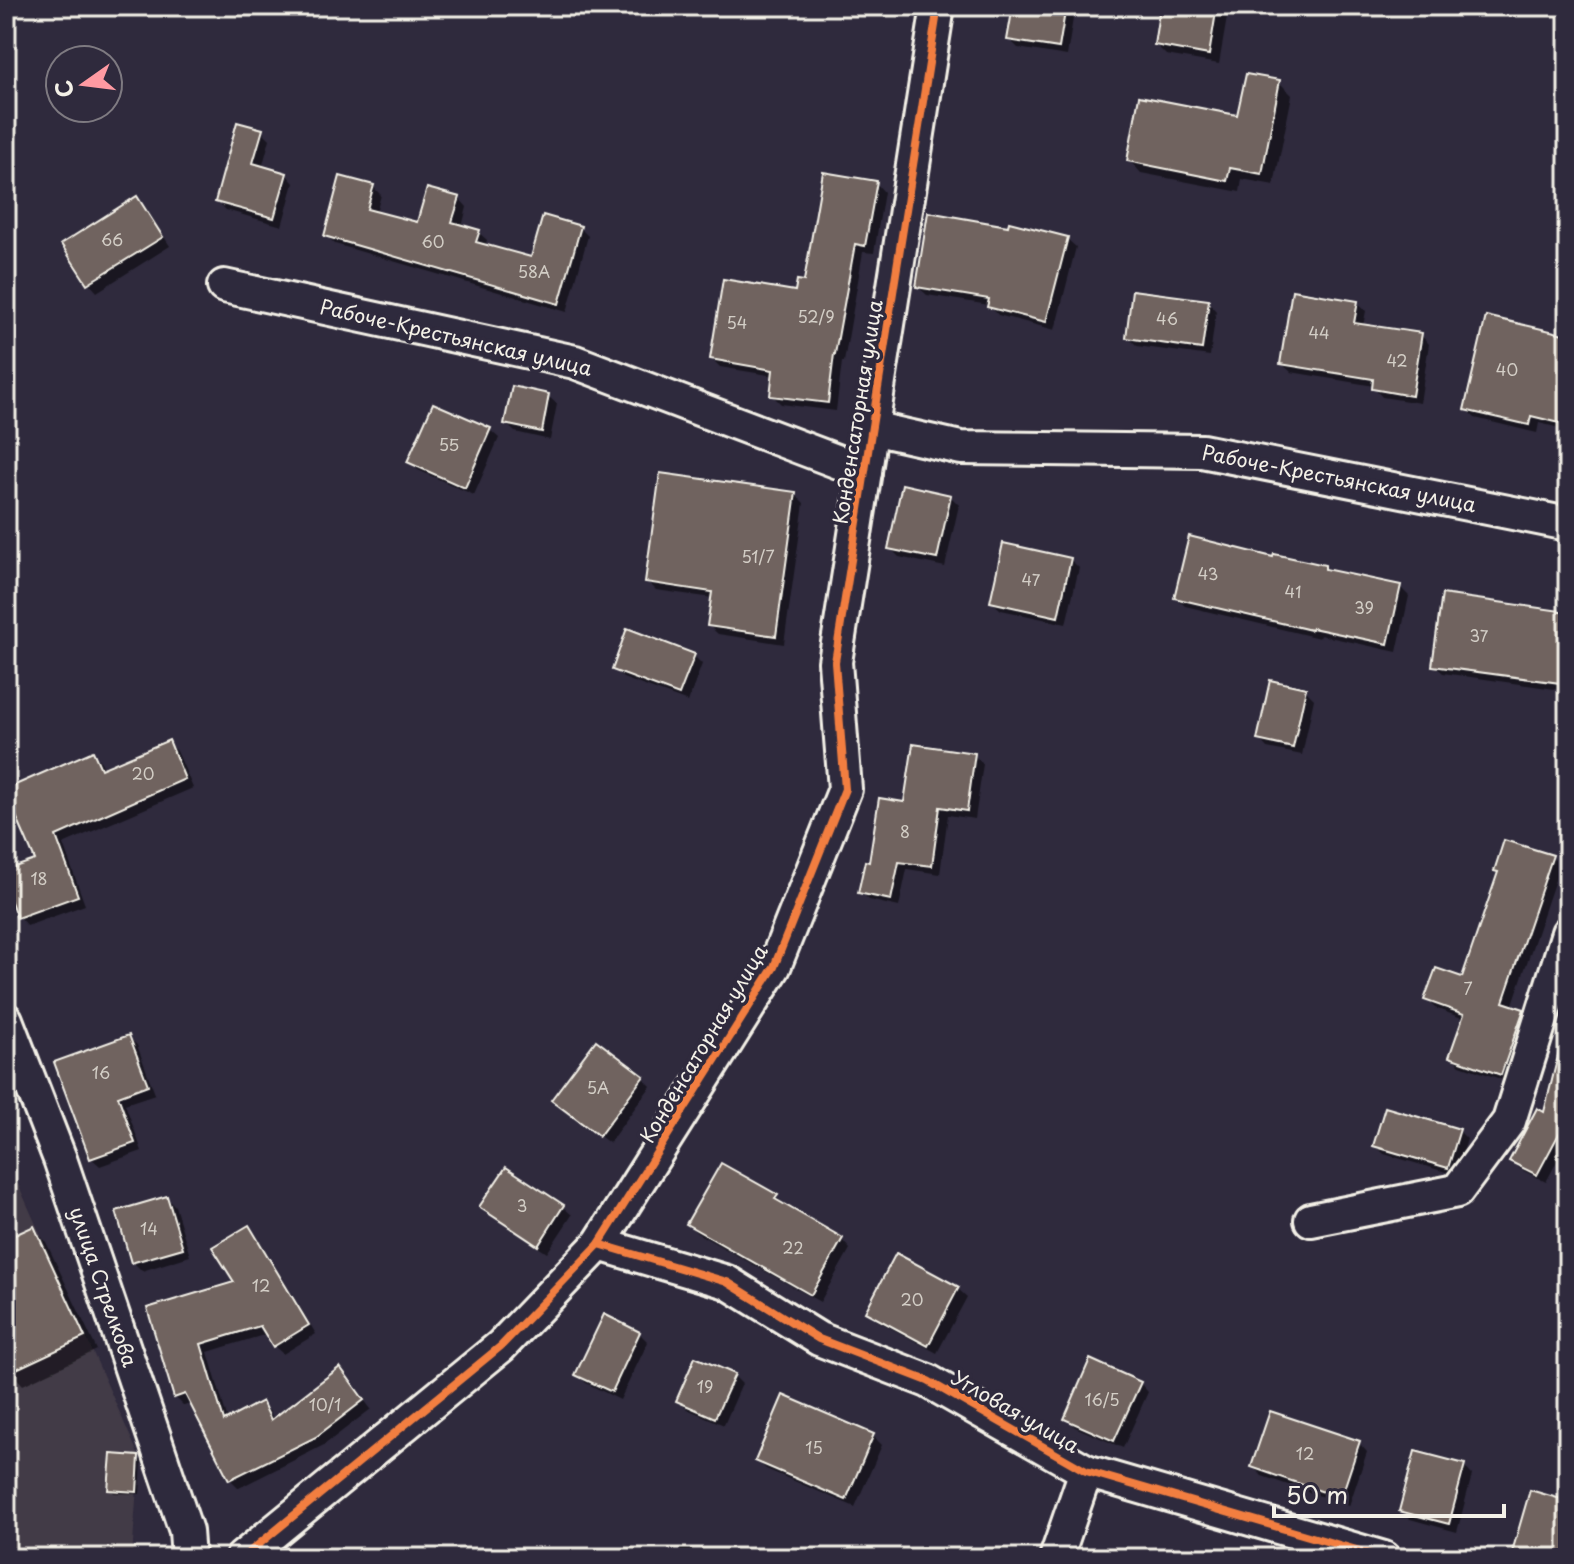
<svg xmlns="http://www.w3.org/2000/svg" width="1574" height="1564" font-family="'Playpen Sans',sans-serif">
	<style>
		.built { fill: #423b47 }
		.shadow { fill: #0007 }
		.building { fill: #70635f; stroke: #f4f1e8; stroke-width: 2 }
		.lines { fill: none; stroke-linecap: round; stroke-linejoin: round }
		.minor-casing { stroke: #f4f1e8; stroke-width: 38 }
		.minor { stroke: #2f2a3d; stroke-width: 32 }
		.cycleway-casing { stroke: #2f2a3d; stroke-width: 13 }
		.cycleway { stroke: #f27e40; stroke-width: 8 }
		.labels { text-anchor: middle; stroke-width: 7; stroke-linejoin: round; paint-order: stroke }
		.number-label { font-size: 16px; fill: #d3cec6 }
		.street-label { font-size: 20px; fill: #f4f1e8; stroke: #2f2a3d }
	</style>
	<rect width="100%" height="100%" fill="#2f2a3d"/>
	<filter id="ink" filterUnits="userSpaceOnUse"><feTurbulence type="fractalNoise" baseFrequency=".0125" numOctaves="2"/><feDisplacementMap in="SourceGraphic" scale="16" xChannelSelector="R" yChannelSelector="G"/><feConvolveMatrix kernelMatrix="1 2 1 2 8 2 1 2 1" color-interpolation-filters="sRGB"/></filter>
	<g filter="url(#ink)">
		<polygon class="built" points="6,1157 139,1456 132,1558 6,1558"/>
		<g class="shadow">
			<polygon points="1015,6 1075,6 1067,56 1018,48 1009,39"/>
			<polygon points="1162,6 1229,6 1219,64 1166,55 1156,45"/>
			<polygon points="1279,82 1292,95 1274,185 1242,179 1240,192 1141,173 1129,160 1239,118"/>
			<polygon points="262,131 270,139 262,168 286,174 294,183 282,226 226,210 217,201"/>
			<polygon points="876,183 884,192 874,253 863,252 844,362 842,362 836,411 781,404 772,395 774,376 720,367 712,359 797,294"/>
			<polygon points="373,187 381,195 376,213 418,225 459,198 467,207 462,227 478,232 487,240 485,247 532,260 580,228 588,236 567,312 335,244 326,235"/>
			<polygon points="137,198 145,207 170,246 97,292 89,283 64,244"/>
			<polygon points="1067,239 1076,247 1055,330 998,315 989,305 927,295 918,287"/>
			<polygon points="1208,302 1216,311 1210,356 1137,346 1128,337"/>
			<polygon points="1357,303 1366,311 1363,326 1421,335 1429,344 1420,403 1382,397 1374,388 1374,386 1291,372 1282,364"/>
			<polygon points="1568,359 1568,430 1539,423 1537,433 1475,418 1466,409"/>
			<polygon points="548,396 557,404 550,440 515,432 506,424"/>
			<polygon points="490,430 499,438 474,495 418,470 410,462"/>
			<polygon points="795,494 804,503 784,644 718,634 709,626 713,598 656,590 647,581"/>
			<polygon points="950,496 959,505 945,567 899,557 890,548"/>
			<polygon points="1070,559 1079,568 1066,624 1001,610 992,602"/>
			<polygon points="1275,560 1324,567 1329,572 1400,587 1409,596 1397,652 1320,635 1319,638 1185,606 1176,598"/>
			<polygon points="1568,614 1568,691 1443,673 1434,665"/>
			<polygon points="694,656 702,664 688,702 623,678 614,669"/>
			<polygon points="1305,690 1314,699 1302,755 1267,748 1259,739"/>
			<polygon points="168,742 177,751 193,788 63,844 85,905 27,926 19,917 6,882 6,872 37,861 93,753 101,762 105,770"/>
			<polygon points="974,755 983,764 975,819 948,815 940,874 907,869 899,907 869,900 861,892 906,804"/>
			<polygon points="1552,857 1560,865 1512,1007 1522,1011 1531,1019 1509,1082 1460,1065 1451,1056 1464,1019 1435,1008 1427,1000 1463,979"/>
			<polygon points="1565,1033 1568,1034 1568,1141 1546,1182 1520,1169 1512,1160 1545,1115"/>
			<polygon points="128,1037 137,1045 155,1094 125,1104 142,1151 100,1166 91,1158"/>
			<polygon points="643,1078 651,1086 609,1143 562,1108"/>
			<polygon points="1459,1131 1467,1139 1456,1175 1384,1154 1375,1145"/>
			<polygon points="507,1169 563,1207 572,1215 547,1253 491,1216 482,1207"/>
			<polygon points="776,1197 785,1205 842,1240 850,1249 820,1302 697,1233 688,1224"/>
			<polygon points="167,1198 175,1206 190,1256 142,1271 133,1262"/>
			<polygon points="248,1227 257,1236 316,1334 283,1354 274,1346 267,1334 208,1352 228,1421 262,1404 270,1412 274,1420 348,1379 371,1409 324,1445 239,1488 230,1479 192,1403 184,1406 175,1397 149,1310 237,1284"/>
			<polygon points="33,1228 46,1242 97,1350 23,1385 10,1371 6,1363 6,1241"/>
			<polygon points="897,1256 958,1289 967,1297 937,1353 876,1320 867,1312"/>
			<polygon points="639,1333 648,1342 620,1400 586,1383 578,1375"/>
			<polygon points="733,1375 742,1384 724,1425 687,1409 678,1400"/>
			<polygon points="1140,1383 1148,1392 1123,1448 1075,1427 1066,1418"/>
			<polygon points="873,1436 882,1445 855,1507 766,1469 757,1461"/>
			<polygon points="1359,1443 1367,1452 1349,1506 1262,1476 1253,1467"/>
			<polygon points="139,1458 142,1462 140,1494 114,1493 110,1489"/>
			<polygon points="1464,1466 1472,1475 1457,1532 1410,1519 1402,1511"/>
			<polygon points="1568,1503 1568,1558 1522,1558 1514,1551"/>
			<polygon points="682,1546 713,1558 677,1558"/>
		</g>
		<g class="building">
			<polygon points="1013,6 1066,6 1059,48 1007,40"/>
			<polygon points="1160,6 1217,6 1209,55 1154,45"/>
			<polygon points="1246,74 1280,80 1262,174 1230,168 1227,181 1127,161 1139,96 1237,115"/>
			<polygon points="237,122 263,129 253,163 287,173 274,218 215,202"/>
			<polygon points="823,172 877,181 865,246 855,244 835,354 834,354 828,403 770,396 773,370 710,359 723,279 795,291 797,280 804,281"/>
			<polygon points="340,176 374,185 367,209 417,222 427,188 460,197 452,222 480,230 476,242 531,257 543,215 581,226 559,304 324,236"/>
			<polygon points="137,196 163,237 87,284 61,244"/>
			<polygon points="928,212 1008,226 1009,222 1068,237 1046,322 987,307 989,299 916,287"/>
			<polygon points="1132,290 1209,300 1202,349 1126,338"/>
			<polygon points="1292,290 1358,301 1354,323 1422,333 1412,396 1372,389 1373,379 1280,364"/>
			<polygon points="1486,316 1568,335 1568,425 1531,416 1529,425 1464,410"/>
			<polygon points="512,386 549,394 542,432 504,424"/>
			<polygon points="433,403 491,428 465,488 407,462"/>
			<polygon points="660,473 796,492 776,636 707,626 712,592 645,582"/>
			<polygon points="902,484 951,495 937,559 888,549"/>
			<polygon points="1189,536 1273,557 1274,554 1325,565 1325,569 1401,585 1388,644 1312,628 1311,630 1174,598"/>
			<polygon points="1003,543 1071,558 1058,617 990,602"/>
			<polygon points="1442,594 1568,612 1568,684 1432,666"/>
			<polygon points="627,628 695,654 679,695 612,670"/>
			<polygon points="1270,680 1306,688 1293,748 1257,740"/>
			<polygon points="169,740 185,779 56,836 78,896 17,918 6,888 6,870 35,860 6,793 6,789 93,751 101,769"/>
			<polygon points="913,744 975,753 967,811 940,807 932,866 899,862 891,900 858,893 865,861 869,862 879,798 904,802"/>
			<polygon points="1504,840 1553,855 1503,1002 1524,1009 1501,1075 1449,1057 1464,1014 1424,1000 1436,968 1462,977 1498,872 1494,871"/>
			<polygon points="129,1035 148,1085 118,1096 135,1143 90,1159 54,1062"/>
			<polygon points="596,1040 644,1076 599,1136 551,1100"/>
			<polygon points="1559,1052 1568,1053 1568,1117 1537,1175 1509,1161 1537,1108 1544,1112"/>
			<polygon points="1385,1107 1460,1129 1448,1168 1373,1146"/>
			<polygon points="721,1163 778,1195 775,1199 843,1238 811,1295 686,1224"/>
			<polygon points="506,1167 564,1205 538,1246 479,1207"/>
			<polygon points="167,1196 183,1248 131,1263 116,1211"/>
			<polygon points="249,1225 309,1325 273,1347 260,1326 201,1344 224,1421 262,1401 271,1420 340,1367 364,1400 316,1437 229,1480 185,1394 174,1398 147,1308 234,1282 212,1247"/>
			<polygon points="34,1226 85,1337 6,1374 6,1239"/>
			<polygon points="896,1253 959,1287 928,1346 865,1312"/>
			<polygon points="604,1314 640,1332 612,1392 575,1375"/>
			<polygon points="695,1357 735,1374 715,1418 676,1401"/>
			<polygon points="1090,1359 1141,1382 1114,1441 1064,1419"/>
			<polygon points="783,1395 874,1434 846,1500 755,1461"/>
			<polygon points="1270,1411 1360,1441 1341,1498 1251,1467"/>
			<polygon points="1415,1451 1465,1464 1449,1524 1399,1511"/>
			<polygon points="111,1454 139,1456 137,1492 108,1490"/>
			<polygon points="1530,1490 1568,1501 1568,1558 1535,1558 1512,1552"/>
		</g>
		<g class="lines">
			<defs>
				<g id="minor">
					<polyline points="224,286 575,362 865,472"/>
					<polyline points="872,428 961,448 1202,451 1568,524"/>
					<polyline points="6,1020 60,1159 186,1531 188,1558"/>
					<polyline points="1311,1220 1457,1191 1509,1121 1568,933"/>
					<polyline points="599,1244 727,1282 819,1339 928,1381 1086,1471 1384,1558"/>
					<polyline points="242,1558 501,1346 599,1244 774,967 845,789 835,662 938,6"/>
					<polyline points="1056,1558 1086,1471"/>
				</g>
			</defs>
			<use href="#minor" class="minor-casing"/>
			<use href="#minor" class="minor"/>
			<defs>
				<g id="cycleway">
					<polyline points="599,1244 727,1282 819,1339 928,1381 1086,1471 1384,1558"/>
					<polyline points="242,1558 501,1346 599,1244 774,967 845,789 835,662 938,6"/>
				</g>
			</defs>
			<use href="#cycleway" class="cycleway-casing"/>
			<use href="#cycleway" class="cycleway"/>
		</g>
	</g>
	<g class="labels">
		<g class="number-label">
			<text x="112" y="246">66</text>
			<text x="433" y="248">60</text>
			<text x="534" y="278">58А</text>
			<text x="816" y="323">52/9</text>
			<text x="1167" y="325">46</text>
			<text x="737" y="329">54</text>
			<text x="1319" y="339">44</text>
			<text x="1397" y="367">42</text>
			<text x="1507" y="376">40</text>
			<text x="449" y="451">55</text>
			<text x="758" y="563">51/7</text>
			<text x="1208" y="580">43</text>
			<text x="1031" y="586">47</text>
			<text x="1293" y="598">41</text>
			<text x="1364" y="614">39</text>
			<text x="1479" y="642">37</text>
			<text x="143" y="780">20</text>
			<text x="905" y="838">8</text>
			<text x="39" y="885">18</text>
			<text x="1468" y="995">7</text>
			<text x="101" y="1079">16</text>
			<text x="598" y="1094">5А</text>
			<text x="522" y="1212">3</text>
			<text x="149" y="1235">14</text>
			<text x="793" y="1254">22</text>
			<text x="261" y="1292">12</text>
			<text x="912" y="1306">20</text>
			<text x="705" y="1393">19</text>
			<text x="1102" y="1406">16/5</text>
			<text x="325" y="1411">10/1</text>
			<text x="814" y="1454">15</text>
			<text x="1305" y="1460">12</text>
		</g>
		<g class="street-label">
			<text transform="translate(456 338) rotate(13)" y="7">Рабоче-Крестьянская улица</text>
			<text transform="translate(858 412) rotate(-81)" y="7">Конденсаторная улица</text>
			<text transform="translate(1339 479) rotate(11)" y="7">Рабоче-Крестьянская улица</text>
			<text transform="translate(704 1044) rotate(-59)" y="7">Конденсаторная улица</text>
			<text transform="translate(103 1287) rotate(71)" y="7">улица Стрелкова</text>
			<text transform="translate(1015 1412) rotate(30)" y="7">Угловая улица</text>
		</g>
	</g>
	<rect width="1574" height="1564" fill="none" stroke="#2f2a3d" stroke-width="32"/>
	<rect x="16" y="16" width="1542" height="1532" fill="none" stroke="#f4f1e8" stroke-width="3" filter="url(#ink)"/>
	<g transform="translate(84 84) rotate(256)"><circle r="38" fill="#2f2a3d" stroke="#7e7a81" stroke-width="2"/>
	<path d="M0-6L14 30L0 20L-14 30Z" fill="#ff9aa2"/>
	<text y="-12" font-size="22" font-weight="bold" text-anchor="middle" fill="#f4f1e8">С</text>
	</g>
	<path d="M1274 1504v12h230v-12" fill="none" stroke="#f4f1e8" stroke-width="4"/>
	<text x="1286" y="1504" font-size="24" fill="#f4f1e8" stroke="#2f2a3d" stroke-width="6" paint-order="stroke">50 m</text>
</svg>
